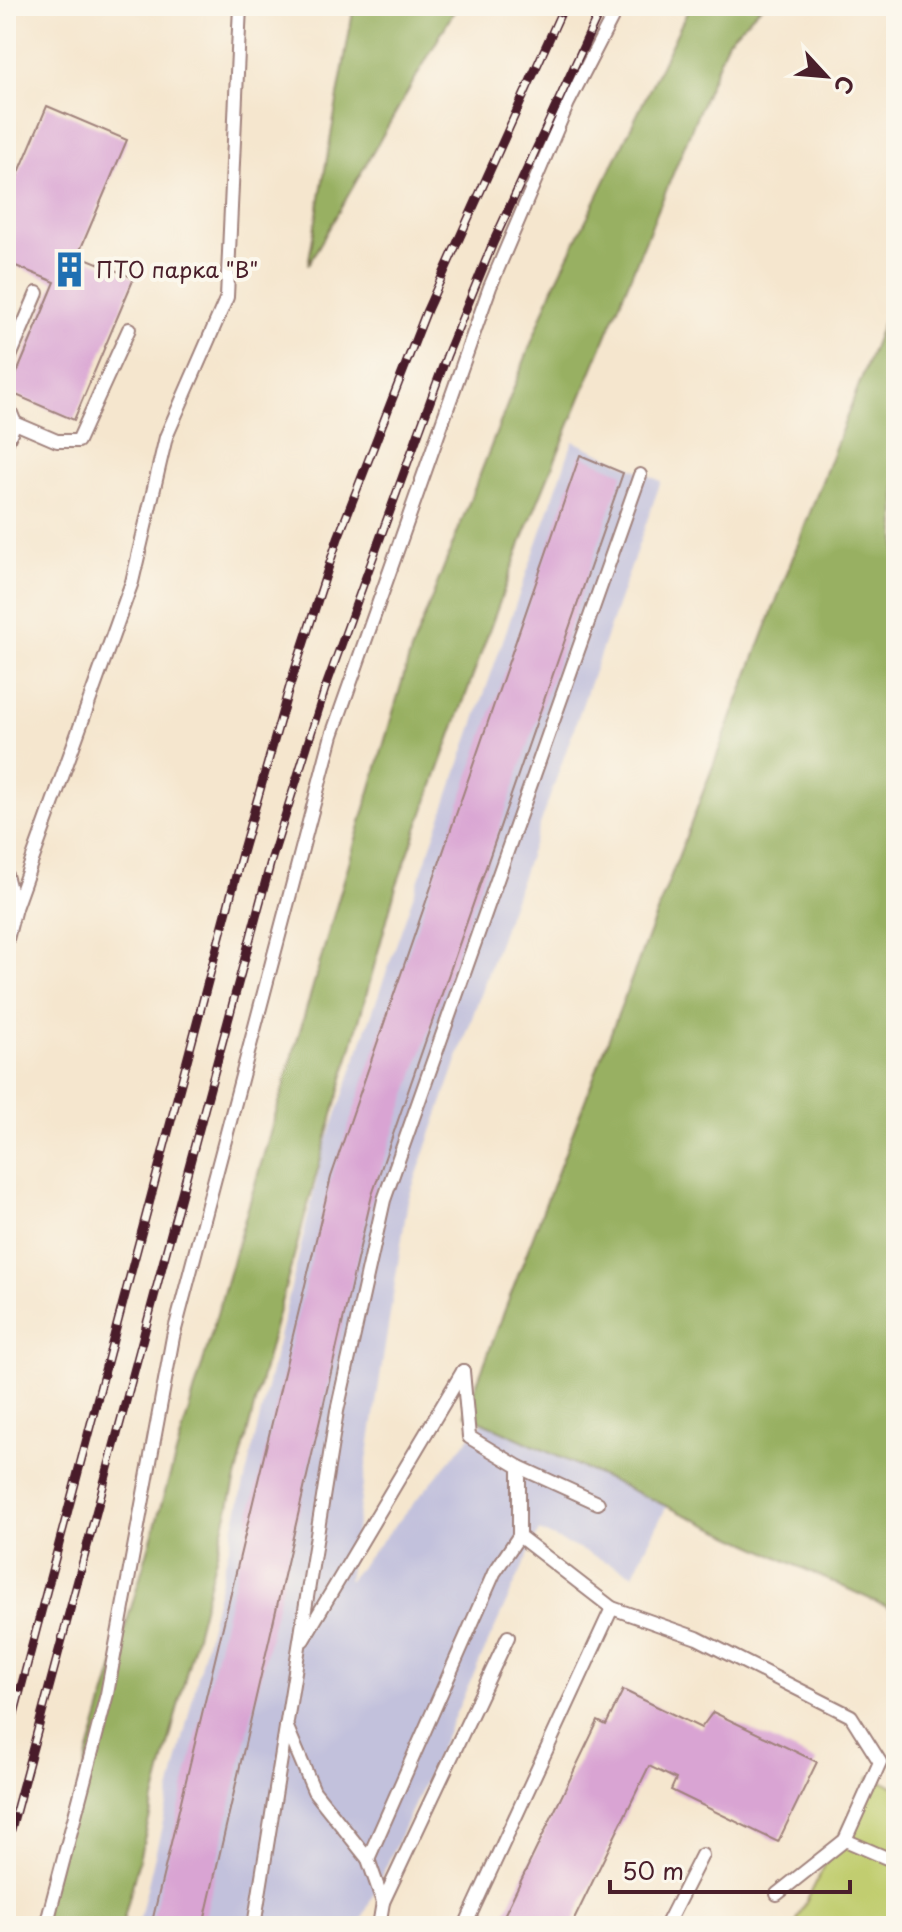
<svg xmlns="http://www.w3.org/2000/svg" width="902" height="1932" font-family="'Playpen Sans',sans-serif">
	<style>
		.industrial { fill: #c2c1dc }
		.green { fill: #c1cd6f; stroke: #86764d; stroke-width: 2 }
		.forest { fill: #98b062; stroke: #716846; stroke-width: 2 }
		.building { fill: #d9a4d3 }
		.lines { fill: none; stroke-linecap: round; stroke-linejoin: round }
		.service-casing { stroke: #a0827c; stroke-width: 16 }
		.service { stroke: #fff; stroke-width: 12 }
		.rail-casing { stroke: #4a1f2b; stroke-width: 9 }
		.rail { stroke: #fbf7ec; stroke-width: 6; stroke-dasharray: 18; stroke-linecap: butt }
		.labels { text-anchor: middle; stroke-width: 8; stroke-linejoin: round; paint-order: stroke }
		.poi-label { font-size: 22px; fill: #4a1f2b; stroke: #fbf7ec; text-anchor: start }
	</style>
	<rect width="100%" height="100%" fill="#fbf7ec"/>
	<filter id="ink" filterUnits="userSpaceOnUse"><feTurbulence type="fractalNoise" baseFrequency=".0125" numOctaves="2"/><feDisplacementMap in="SourceGraphic" scale="16" xChannelSelector="R" yChannelSelector="G"/><feConvolveMatrix kernelMatrix="1 2 1 2 8 2 1 2 1" color-interpolation-filters="sRGB"/></filter>
	<filter id="wash" filterUnits="userSpaceOnUse"><feTurbulence type="fractalNoise" baseFrequency=".006" numOctaves="4" result="noise"/><feDisplacementMap in="SourceGraphic" scale="32" xChannelSelector="R" yChannelSelector="G"/><feGaussianBlur stdDeviation="1.8" result="paint"/><feColorMatrix in="noise" values="0 0 0 0 0 0 0 0 0 0 0 0 0 0 0 0 0 1.4 0 .05"/><feComposite in="paint" operator="in"/></filter>
	<g filter="url(#wash)">
		<rect width="100%" height="100%" fill="#f5e6ce"/>
		<polygon class="industrial" points="573,441 661,481 408,1200 348,1581 508,1392 683,1473 633,1574 539,1531 359,1926 138,1926 324,1150"/>
		<polygon class="green" points="870,1776 896,1788 896,1926 794,1926"/>
		<g class="forest">
			<polygon points="354,6 457,6 308,265"/>
			<polygon points="690,6 762,6 728,40 523,538 396,887 276,1321 122,1926 38,1926 411,651 552,290"/>
			<polygon points="896,288 896,1611 465,1414"/>
		</g>
		<g id="blocks">
			<g class="building">
				<polygon points="47,106 127,140 78,255 134,278 74,420 9,392 55,282 6,262 6,203"/>
				<polygon points="580,455 623,473 372,1195 203,1926 151,1926 331,1177"/>
				<polygon points="623,1690 701,1728 713,1712 817,1762 778,1842 671,1790 676,1779 649,1766 571,1926 499,1926 598,1721 606,1725"/>
			</g>
		</g>
	</g>
	<g filter="url(#ink)">
		<use href="#blocks" fill-opacity="0" stroke="#a0827c" stroke-width="2"/>
		<g class="lines">
			<defs>
				<g id="service">
					<polyline points="6,366 37,293"/>
					<polyline points="6,401 15,423"/>
					<polyline points="6,444 15,423 57,441 78,441 129,329"/>
					<polyline points="6,875 15,908"/>
					<polyline points="6,943 15,908 132,582 166,437 227,297 240,6"/>
					<polyline points="463,1371 469,1437 519,1467 519,1536 612,1608 697,1638 851,1716 880,1762 845,1840"/>
					<polyline points="519,1467 598,1503"/>
					<polyline points="303,1640 463,1371"/>
					<polyline points="286,1725 314,1791 368,1859"/>
					<polyline points="777,1894 845,1840 896,1862"/>
					<polyline points="383,1902 368,1859 494,1573 519,1536"/>
					<polyline points="46,1926 107,1694 173,1337 332,735 490,287 568,103 618,6"/>
					<polyline points="254,1926 337,1411 384,1200 640,475"/>
					<polyline points="379,1926 383,1902 508,1637"/>
					<polyline points="465,1926 612,1608"/>
					<polyline points="666,1926 702,1855"/>
				</g>
			</defs>
			<use href="#service" class="service-casing"/>
			<use href="#service" class="service"/>
			<defs>
				<g id="rail">
					<polyline points="6,1744 242,853 290,685 338,538 427,310 564,6"/>
					<polyline points="6,1848 271,861 325,689 447,355 493,243 602,6"/>
				</g>
			</defs>
			<use href="#rail" class="rail-casing"/>
			<use href="#rail" class="rail"/>
		</g>
	</g>
	<defs>
		<symbol id="building-bare" viewBox="-9 -9 18 18"><path d="M-4-6H4V6H1V3H-1V6H-4ZM-2.5-4.3h1.7v1.8h-1.7ZM.8-4.3h1.7v1.8H.8ZM-2.5-1h1.7V.8h-1.7ZM.8-1h1.7V.8H.8Z" fill="#1f6fb2" stroke="#fbf7ec" stroke-width="2.5" paint-order="stroke"/></symbol>
	</defs>
	<g fill-rule="evenodd">
		<use href="#building-bare" x="44" y="244" width="51" height="51"/>
	</g>
	<g class="labels">
		<g class="poi-label">
			<text x="96" y="278">ПТО парка "В"</text>
		</g>
	</g>
	<rect width="902" height="1932" fill="none" stroke="#fbf7ec" stroke-width="32"/>
	<g transform="translate(826 76) rotate(116)" stroke="#fbf7ec" stroke-width="6" paint-order="stroke">
	<path d="M0-6L14 30L0 20L-14 30Z" fill="#4a1f2b"/>
	<text y="-12" font-size="22" font-weight="bold" text-anchor="middle" fill="#4a1f2b">С</text>
	</g>
	<path d="M610 1880v12h240v-12" fill="none" stroke="#4a1f2b" stroke-width="4"/>
	<text x="622" y="1880" font-size="24" fill="#4a1f2b" stroke="#fbf7ec" stroke-width="6" paint-order="stroke">50 m</text>
</svg>
